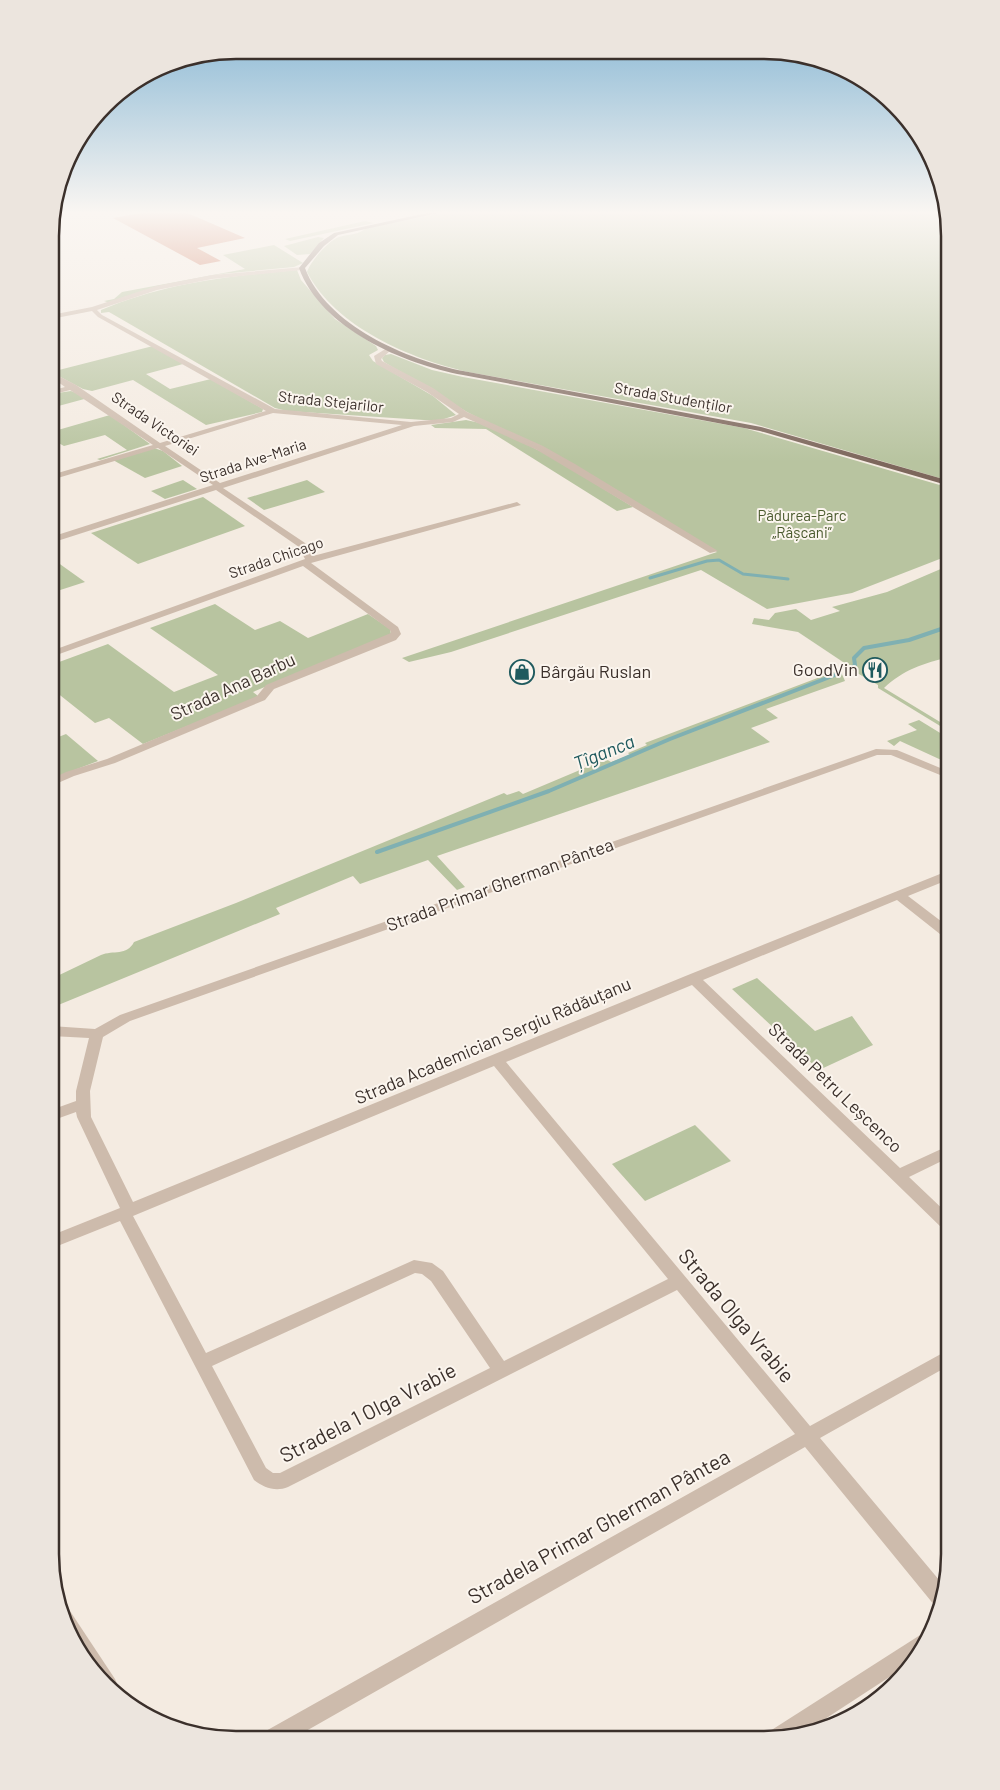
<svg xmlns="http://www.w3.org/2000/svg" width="1000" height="1790" font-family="Barlow,sans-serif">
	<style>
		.green { fill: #b8c4a0 }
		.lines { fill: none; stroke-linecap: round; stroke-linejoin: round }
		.stream-far1 { stroke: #7fb0b2; stroke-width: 3 }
		.stream { stroke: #7fb0b2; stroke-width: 4 }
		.building { fill: #c8694b }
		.minor { fill: #cdbbac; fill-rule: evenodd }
		.major { fill: #7d675c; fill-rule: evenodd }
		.labels { text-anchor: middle; stroke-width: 4; stroke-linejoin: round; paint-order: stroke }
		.far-street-label { font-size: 15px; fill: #3b302b; stroke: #fbf5ee }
		.far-park-label { font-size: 15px; fill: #4a5a2e; stroke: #fbf5ee }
		.poi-label { font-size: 18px; fill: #3b302b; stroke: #fbf5ee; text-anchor: end }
		.street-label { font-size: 18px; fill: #3b302b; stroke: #fbf5ee }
		.water-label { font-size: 19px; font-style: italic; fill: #1f5a5e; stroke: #fbf5ee }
		.near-street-label { font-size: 21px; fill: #3b302b; stroke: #fbf5ee }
		.rim { fill: none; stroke: #3b302b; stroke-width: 2.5 }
	</style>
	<rect width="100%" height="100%" fill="#f4ebe1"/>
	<g class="green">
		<path d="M 453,211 L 946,211 L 950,235 L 950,481 L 751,423 L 468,372 C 411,359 335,327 307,272 C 310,262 329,240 339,237 C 349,234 359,235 366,228 Z"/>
		<polygon points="365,221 374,223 290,241 285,239"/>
		<polygon points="318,237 324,238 310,254 297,255 284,246"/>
		<polygon points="274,245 303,263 294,267 221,274 155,287 110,303 104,301 114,299 122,292 245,269 223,255"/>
		<path d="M 297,270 L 301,280 L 335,319 L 376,346 L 378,350 L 369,355 L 373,361 L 433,396 L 456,415 L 441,420 L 424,420 L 287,411 L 275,408 L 109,312 L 101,313 L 101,310 C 164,283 229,276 297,270 Z"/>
		<polygon points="153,346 183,364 146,374 170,389 211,379 263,409 262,412 206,425 133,380 92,391 83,389 51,372"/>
		<polygon points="391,354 432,370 463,377 744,428 950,488 950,555 852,593 767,609 701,570 451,652 409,662 402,658 717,552 610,486 467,412 384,362 382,358 385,355"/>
		<polygon points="71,391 88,398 51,408 51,394"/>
		<polygon points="110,415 150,444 100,460 97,459 127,450 105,435 64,446 51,439 51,432"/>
		<polygon points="466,420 485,424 550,456 633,507 617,511 486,429 435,428 431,425"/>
		<polygon points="154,448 163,451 182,466 145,478 113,460"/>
		<polygon points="183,480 197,489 165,499 151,491"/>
		<polygon points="307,480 325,492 264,510 247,498"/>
		<polygon points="203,497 245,526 138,564 91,533"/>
		<polygon points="57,562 85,582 51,593 51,564"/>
		<path d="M 950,565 L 950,657 C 924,663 903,670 884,688 L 950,728 L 950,732 L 878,688 L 878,685 L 845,666 L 843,662 L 798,632 L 752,624 L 754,618 L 769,620 L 775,613 L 796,609 L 811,620 L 840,611 L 832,607 L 887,592 Z"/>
		<polygon points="215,604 255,630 280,621 308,638 368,614 390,629 391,634 253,692 258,696 254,699 143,744 109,718 95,723 51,688 51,665 108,644 174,692 218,675 150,628"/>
		<path d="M 836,671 L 841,672 L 845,681 L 766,709 L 778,718 L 751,728 L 770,742 L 437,856 L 465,887 L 457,890 L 428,860 L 360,884 L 353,876 L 276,908 L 280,914 L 51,1008 L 51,979 L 101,955 C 113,950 127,956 134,942 L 236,903 L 504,793 L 507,795 L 519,791 L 523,794 L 606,759 L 611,762 L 630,755 L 628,753 L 647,745 L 645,743 Z"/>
		<polygon points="919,720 950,739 950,764 900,741 894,746 887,741 917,730 908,724"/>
		<polygon points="66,734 98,761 51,779 51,740"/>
		<polygon points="757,978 815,1031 852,1016 873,1045 819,1070 732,989"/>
		<polygon points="695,1125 731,1161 645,1201 612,1164"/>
	</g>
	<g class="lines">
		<polyline class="stream-far1" points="650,578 707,561 719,560 743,574 788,579"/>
		<g class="stream">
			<polyline points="851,669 855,665 854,658 864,648 909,640 950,626"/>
			<polyline points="377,852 549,791 670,739 840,673"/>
		</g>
	</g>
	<polygon class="building" points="152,211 183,211 245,238 197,248 221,261 200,265 113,218"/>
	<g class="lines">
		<g class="minor">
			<path d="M 304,267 L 302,270 L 212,279 L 157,290 L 97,310 L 102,315 L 275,409 L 411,422 L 451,418 L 459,414 L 427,392 L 376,364 L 374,356 L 387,348 L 391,348 L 391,350 L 381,359 L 382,361 L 433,388 L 467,412 L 543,446 L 575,464 L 718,551 L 710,553 L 537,450 L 464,417 L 453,422 L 414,426 L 223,488 L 305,543 L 313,556 L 517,502 L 521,505 L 311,563 L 398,627 L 401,634 L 396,640 L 274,689 L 265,700 L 115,763 L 74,776 L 51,786 L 51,779 L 66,772 L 107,759 L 257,696 L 266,685 L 391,633 L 390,630 L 303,566 L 51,657 L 51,651 L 305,559 L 299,547 L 216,490 L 51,543 L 51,537 L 213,485 L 158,448 L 51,480 L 51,475 L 153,445 L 70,390 L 51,395 L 51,391 L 65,387 L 51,377 L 51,372 L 76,385 L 160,443 L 266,411 L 98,317 L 92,311 L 51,319 L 51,315 L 92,307 L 156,286 L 212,275 ZM 273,413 L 402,425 L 220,483 L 165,446 Z"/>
			<path d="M 876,749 L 897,750 L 950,772 L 950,779 L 891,755 L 877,755 L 130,1021 L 103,1037 L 90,1091 L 91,1117 L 133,1202 L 688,975 L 950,870 L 950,879 L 908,896 L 950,928 L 950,939 L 945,938 L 897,900 L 703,980 L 900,1168 L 950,1145 L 950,1157 L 909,1177 L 950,1216 L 950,1232 L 944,1230 L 692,985 L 506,1062 L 810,1426 L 950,1349 L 950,1365 L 820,1438 L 945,1587 L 940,1608 L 935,1606 L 805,1447 L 292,1739 L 261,1739 L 264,1732 L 795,1434 L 677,1290 L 288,1487 C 276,1492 264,1488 254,1480 L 120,1221 L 50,1249 L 50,1236 L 120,1208 L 77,1117 L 76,1112 L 51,1121 L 51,1110 L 76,1101 L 76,1091 L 89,1038 L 51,1036 L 51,1026 L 95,1029 L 120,1015 ZM 494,1066 L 668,1279 L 504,1361 L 443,1271 L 432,1263 L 414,1260 L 206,1353 L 133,1216 ZM 415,1273 L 422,1274 L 431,1281 L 490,1368 L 280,1473 L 273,1473 L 266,1468 L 212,1366 Z"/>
			<path d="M 58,1603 L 66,1605 L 115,1679 L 118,1686 L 115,1693 C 89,1673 64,1637 58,1603 Z"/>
			<polygon points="928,1630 932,1632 917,1659 802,1734 767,1740 770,1731"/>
		</g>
		<path class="major" d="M 436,211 L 448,211 L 338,235 L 324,246 L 305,268 C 326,325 407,360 463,371 L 761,427 L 950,481 L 950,486 L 760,431 L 463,375 C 404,364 321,329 299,268 L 319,243 L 334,233 Z"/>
	</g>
	<linearGradient id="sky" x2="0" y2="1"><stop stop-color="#7eb2d2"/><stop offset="0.46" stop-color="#faf6f2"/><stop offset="1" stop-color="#faf6f2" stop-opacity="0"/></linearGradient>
	<rect width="1000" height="462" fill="url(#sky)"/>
	<defs>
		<symbol id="restaurant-ring" viewBox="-11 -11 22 22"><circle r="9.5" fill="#fbf5ee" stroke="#1f5a5e" stroke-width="1.5"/><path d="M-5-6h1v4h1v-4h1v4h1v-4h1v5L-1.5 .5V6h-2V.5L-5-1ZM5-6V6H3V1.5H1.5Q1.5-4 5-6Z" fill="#1f5a5e"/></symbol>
		<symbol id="shop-ring" viewBox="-11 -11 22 22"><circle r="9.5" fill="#fbf5ee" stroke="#1f5a5e" stroke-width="1.5"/><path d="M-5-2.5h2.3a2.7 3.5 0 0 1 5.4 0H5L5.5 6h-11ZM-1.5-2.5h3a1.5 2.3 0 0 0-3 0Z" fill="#1f5a5e"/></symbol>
	</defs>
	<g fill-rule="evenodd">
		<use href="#restaurant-ring" x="861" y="656" width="28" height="28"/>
		<use href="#shop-ring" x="508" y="658" width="28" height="28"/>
	</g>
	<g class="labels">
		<g class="far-street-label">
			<text transform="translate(673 398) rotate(10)" y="5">Strada Studenților</text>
			<text transform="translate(331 402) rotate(6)" y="5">Strada Stejarilor</text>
			<text transform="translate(155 424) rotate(34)" y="5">Strada Victoriei</text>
			<text transform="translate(253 461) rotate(-18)" y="5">Strada Ave-Maria</text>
			<text transform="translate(276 558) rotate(-19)" y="5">Strada Chicago</text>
		</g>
		<g class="far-park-label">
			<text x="802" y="521">Pădurea-Parc<tspan x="802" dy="17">„Râșcani”</tspan></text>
		</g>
		<g class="poi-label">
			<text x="858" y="676">GoodVin</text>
			<text x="540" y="678" text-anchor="start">Bârgău Ruslan</text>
		</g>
		<g class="street-label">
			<text transform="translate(233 687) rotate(-25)" y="6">Strada Ana Barbu</text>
			<text transform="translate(500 885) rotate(-20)" y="6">Strada Primar Gherman Pântea</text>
			<text transform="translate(493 1041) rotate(-23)" y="6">Strada Academician Sergiu Rădăuțanu</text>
			<text transform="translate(835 1088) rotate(44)" y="6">Strada Petru Leșcenco</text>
		</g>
		<g class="water-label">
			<text transform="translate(604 752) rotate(-22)" y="7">Țîganca</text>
		</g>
		<g class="near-street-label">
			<text transform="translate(736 1316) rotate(50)" y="7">Strada Olga Vrabie</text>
			<text transform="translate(368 1413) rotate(-27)" y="7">Stradela 1 Olga Vrabie</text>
			<text transform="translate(599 1527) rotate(-29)" y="7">Stradela Primar Gherman Pântea</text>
		</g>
	</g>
	<path d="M0 0H1000V1790H0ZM236 59H764A177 177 0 0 1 941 236V1554A177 177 0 0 1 764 1731H236A177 177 0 0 1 59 1554V236A177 177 0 0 1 236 59Z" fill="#ece5de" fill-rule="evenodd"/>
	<path class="rim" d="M236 59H764A177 177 0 0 1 941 236V1554A177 177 0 0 1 764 1731H236A177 177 0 0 1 59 1554V236A177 177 0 0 1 236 59Z"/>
</svg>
